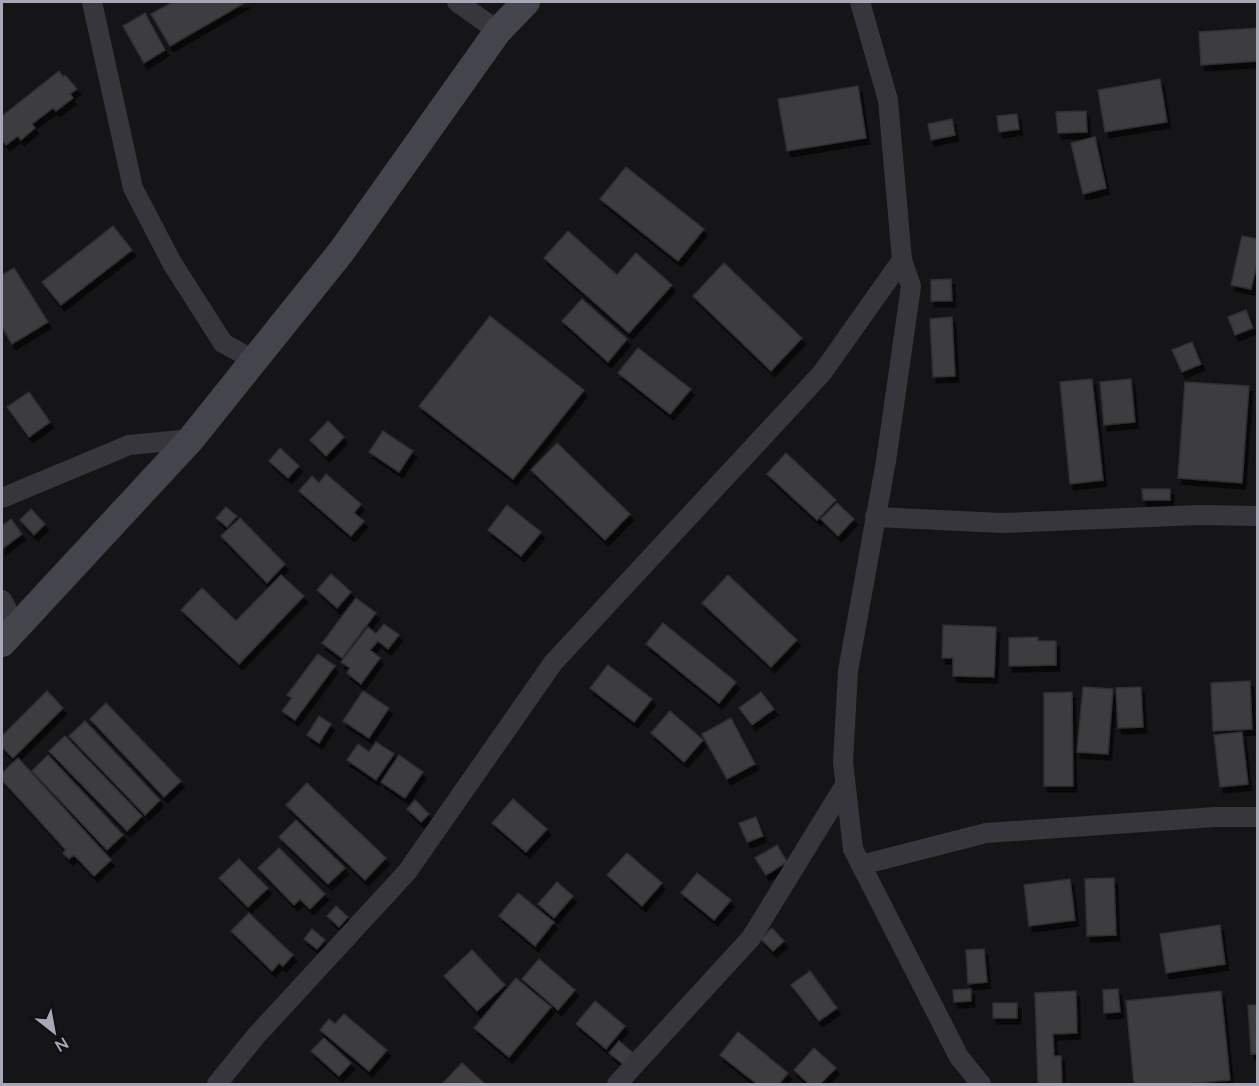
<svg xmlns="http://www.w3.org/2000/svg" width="1259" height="1086" font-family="Lato,sans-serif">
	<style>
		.building { fill: #3d3c41; stroke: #302f33; stroke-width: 1.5; filter: url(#shadow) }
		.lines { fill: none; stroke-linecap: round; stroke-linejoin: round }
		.street { stroke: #36363c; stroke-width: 20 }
		.secondary { stroke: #44444c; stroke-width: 28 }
	</style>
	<defs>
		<filter id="shadow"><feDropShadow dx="3.5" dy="6" stdDeviation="0" flood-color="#0009"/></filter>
	</defs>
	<rect width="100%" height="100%" fill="#151517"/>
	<g class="building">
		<polygon points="173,2 246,2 170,46 151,14"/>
		<polygon points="145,13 165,50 144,63 123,26"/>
		<polygon points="1258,28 1258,61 1201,65 1199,32"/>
		<polygon points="59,71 63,77 65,75 77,89 70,94 73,98 56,111 53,108 32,124 35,128 21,140 18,136 6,145 2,140 2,116"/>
		<polygon points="1160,79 1167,122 1105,132 1098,90"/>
		<polygon points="858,86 866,138 787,151 778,99"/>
		<polygon points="1086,111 1087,132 1058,133 1056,112"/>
		<polygon points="1017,114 1019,129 999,132 997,116"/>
		<polygon points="952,119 955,135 931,140 928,124"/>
		<polygon points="1095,137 1106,188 1083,194 1071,143"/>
		<polygon points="626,167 704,229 678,261 600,199"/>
		<polygon points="113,226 132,250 61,305 42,282"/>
		<polygon points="568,231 617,275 636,253 672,285 629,333 544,258"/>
		<polygon points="1242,236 1258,239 1258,260 1251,289 1231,285"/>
		<polygon points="724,263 802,338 771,371 693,296"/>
		<polygon points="14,268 48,322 12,344 2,327 2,275"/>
		<polygon points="951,279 952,301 931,301 931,280"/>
		<polygon points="582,299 627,339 608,362 562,321"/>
		<polygon points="1246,310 1253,328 1235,335 1228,317"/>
		<polygon points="490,316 584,390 513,479 419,406"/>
		<polygon points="952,317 955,376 933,377 930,319"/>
		<polygon points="1192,342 1201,364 1182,372 1172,350"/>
		<polygon points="638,348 691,389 670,414 618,373"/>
		<polygon points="1092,379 1103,480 1070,484 1060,382"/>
		<polygon points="1131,379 1135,422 1104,425 1100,382"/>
		<polygon points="1185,382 1249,386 1242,483 1178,478"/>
		<polygon points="29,392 50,422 29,437 7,407"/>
		<polygon points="328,421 344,437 326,456 310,440"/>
		<polygon points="383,431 413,451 399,472 369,452"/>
		<polygon points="557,443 630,514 605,540 531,470"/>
		<polygon points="280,448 299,466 288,478 269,461"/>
		<polygon points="786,453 836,500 817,520 767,474"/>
		<polygon points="326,474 361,504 354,513 364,521 351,536 299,491 312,476 319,483"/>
		<polygon points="1142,489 1170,489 1170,500 1143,500"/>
		<polygon points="837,503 854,519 838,536 821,519"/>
		<polygon points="507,505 541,532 521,556 488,530"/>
		<polygon points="226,507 237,516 227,527 216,518"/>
		<polygon points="31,509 45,524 34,535 20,520"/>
		<polygon points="240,518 285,564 267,583 221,536"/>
		<polygon points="11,519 22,534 2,549 2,526"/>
		<polygon points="331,574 351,592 337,608 317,590"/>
		<polygon points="281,575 304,596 239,664 181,610 202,588 236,621"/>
		<polygon points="728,575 797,640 771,667 702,603"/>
		<polygon points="356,598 376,613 342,658 322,643"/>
		<polygon points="663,623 736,682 719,703 646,644"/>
		<polygon points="384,624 399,635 388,649 378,641 370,650 380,658 361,684 347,673 350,668 341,662 368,627 376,634"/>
		<polygon points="943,625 996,627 994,677 953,676 953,658 942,658"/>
		<polygon points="1038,637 1038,641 1056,641 1056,665 1009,666 1009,638"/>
		<polygon points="318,654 335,666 295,720 282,711 292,698 287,695"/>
		<polygon points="608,665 652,699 634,722 590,688"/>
		<polygon points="1250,681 1252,729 1213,731 1211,683"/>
		<polygon points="1083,687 1113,689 1108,754 1077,752"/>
		<polygon points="1141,687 1143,727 1118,728 1116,688"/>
		<polygon points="47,691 63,708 13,758 2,747 2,736"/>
		<polygon points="363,691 389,708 369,738 343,721"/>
		<polygon points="761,692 774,709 752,725 739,708"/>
		<polygon points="1072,692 1073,786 1044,786 1044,693"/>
		<polygon points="106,703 181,781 164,797 90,719"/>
		<polygon points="670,711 703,740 684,762 651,733"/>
		<polygon points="319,716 331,724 319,743 307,735"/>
		<polygon points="731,718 755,764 727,779 702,734"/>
		<polygon points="85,721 160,800 145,815 69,736"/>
		<polygon points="1242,732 1248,784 1220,787 1214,735"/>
		<polygon points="65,736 142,816 127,831 49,751"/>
		<polygon points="376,742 394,754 376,780 347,760 358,744 369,752"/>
		<polygon points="48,755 123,835 107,850 32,771"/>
		<polygon points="399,755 423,772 405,798 381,782"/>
		<polygon points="18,758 111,860 94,876 74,855 69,859 63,853 66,850 2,780 2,773"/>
		<polygon points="307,783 386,858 365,880 286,805"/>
		<polygon points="513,799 547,829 526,852 492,823"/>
		<polygon points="415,800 429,814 421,822 407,809"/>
		<polygon points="756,817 763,836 747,842 739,823"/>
		<polygon points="296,820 345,868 328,884 279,837"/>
		<polygon points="777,845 787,862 766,875 755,858"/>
		<polygon points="279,848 325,894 310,909 300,899 294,905 258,868"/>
		<polygon points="627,853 662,883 642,906 607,875"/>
		<polygon points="239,859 268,888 248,907 219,878"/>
		<polygon points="697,873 731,900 714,920 681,893"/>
		<polygon points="1114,878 1116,935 1087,936 1085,879"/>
		<polygon points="1070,879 1075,920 1029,926 1024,885"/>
		<polygon points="557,882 573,896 554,918 538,904"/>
		<polygon points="518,893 554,922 535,946 499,916"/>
		<polygon points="336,906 348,917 339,927 327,916"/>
		<polygon points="249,913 293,955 283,966 279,963 272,971 231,931"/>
		<polygon points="1220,925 1225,964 1166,973 1160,934"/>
		<polygon points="772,928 784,941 773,951 761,939"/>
		<polygon points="312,929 325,940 317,949 304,939"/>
		<polygon points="984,949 987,982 968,984 966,950"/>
		<polygon points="472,950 505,985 477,1011 444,976"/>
		<polygon points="539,959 575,990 558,1010 522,979"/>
		<polygon points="810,971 837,1008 819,1021 791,985"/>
		<polygon points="516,978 551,1007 509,1057 474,1028"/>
		<polygon points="971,989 971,1001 954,1002 953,990"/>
		<polygon points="1118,989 1120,1012 1104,1013 1103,990"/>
		<polygon points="1076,991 1077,1033 1053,1034 1054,1056 1061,1056 1062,1084 1038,1084 1035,993"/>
		<polygon points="1221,991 1230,1080 1185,1084 1134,1084 1126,1001"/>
		<polygon points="595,1001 625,1026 606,1049 576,1024"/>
		<rect x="993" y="1003" width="24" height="15"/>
		<polygon points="1248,1005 1258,1005 1258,1054 1251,1054"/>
		<polygon points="344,1014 387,1050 369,1071 320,1030 329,1019 335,1024"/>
		<polygon points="738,1032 788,1073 779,1084 757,1084 720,1055"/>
		<polygon points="324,1038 351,1063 339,1076 311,1051"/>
		<polygon points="619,1041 633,1053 624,1065 609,1053"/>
		<polygon points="814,1048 836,1068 820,1084 809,1084 794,1070"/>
		<polygon points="462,1063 485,1084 443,1083"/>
	</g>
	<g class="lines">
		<g class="street">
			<polyline points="92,2 133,188 172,263 223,343 254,360"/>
			<polyline points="457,2 498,31"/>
			<polyline points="860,2 888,100 902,260 911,286 886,461 848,671 843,762 853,849 959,1057 981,1084"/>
			<polyline points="2,498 129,445 191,439"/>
			<polyline points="875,517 1003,523 1199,515 1258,516"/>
			<polyline points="2,600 6,607 14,630"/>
			<polyline points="861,865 986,833 1215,817 1258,817"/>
			<polyline points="217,1084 255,1037 407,872 553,663 822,373 902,260"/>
			<polyline points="617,1084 751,938 845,785"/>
		</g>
		<polyline class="secondary" points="2,643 191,439 341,252 498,31 526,2"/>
	</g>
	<rect width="1259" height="1086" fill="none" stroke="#a7a8b7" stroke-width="6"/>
	<g transform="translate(54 1032) rotate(149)" stroke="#101012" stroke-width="4.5" paint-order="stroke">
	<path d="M0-4.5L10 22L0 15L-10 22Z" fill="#a7a8b7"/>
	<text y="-9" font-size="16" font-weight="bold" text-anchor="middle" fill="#a7a8b7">N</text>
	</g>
</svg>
